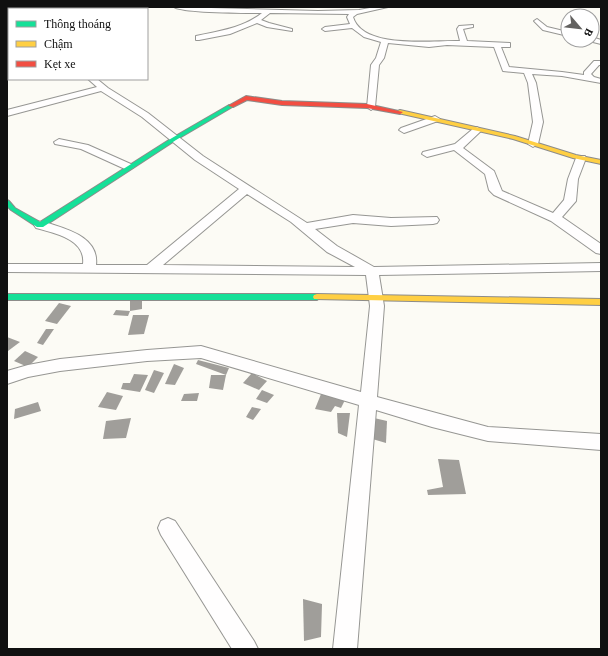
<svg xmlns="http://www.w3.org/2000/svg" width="608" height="656" font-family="Georgia,serif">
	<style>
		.building { fill: #a09e9a }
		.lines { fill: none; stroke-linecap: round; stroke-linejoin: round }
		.street-casing { stroke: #969693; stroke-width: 2 }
		.fast-casing { stroke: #8d8c8a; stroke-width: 2 }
		.slow-casing { stroke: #8d8c8a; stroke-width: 2 }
		.jam-casing { stroke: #8d8c8a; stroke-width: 2 }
		.street { fill: #fffefe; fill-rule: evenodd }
		.fast { fill: #16e098; fill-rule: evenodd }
		.slow { fill: #ffcf43; fill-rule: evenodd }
		.jam { fill: #f24e42; fill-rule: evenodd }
	</style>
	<rect width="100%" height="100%" fill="#fcfbf5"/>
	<g class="building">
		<polygon points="130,298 142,300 142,309 130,311 128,316 113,315 116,310 130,311"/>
		<polygon points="59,303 71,306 57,324 45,321"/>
		<polygon points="133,315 149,315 144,334 128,335"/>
		<polygon points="46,329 54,329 43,345 37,343"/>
		<polygon points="7,337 20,342 8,351 7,351"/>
		<polygon points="25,351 38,357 28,367 14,361"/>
		<polygon points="198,360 229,368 226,375 196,364"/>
		<polygon points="174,364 184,368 175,385 165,384"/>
		<polygon points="154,370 164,373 154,393 145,390"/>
		<polygon points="252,373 267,381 259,390 243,383"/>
		<polygon points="134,374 148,375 140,392 121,389 123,383 130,383"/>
		<polygon points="211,375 226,375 223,390 209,388"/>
		<polygon points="262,390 274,395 267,403 256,399"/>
		<polygon points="107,392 123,396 116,410 98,407"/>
		<polygon points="199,393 197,401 181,401 184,394"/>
		<polygon points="321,394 345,400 341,408 335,406 331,412 315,409"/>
		<polygon points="38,402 41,411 14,419 15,409"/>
		<polygon points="252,407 261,409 253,420 246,417"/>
		<polygon points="337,413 350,413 347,437 338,433"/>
		<polygon points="131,418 126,438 103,439 106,421"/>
		<polygon points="374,418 387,421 386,443 369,438"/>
		<polygon points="438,459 459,460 466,494 428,495 427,490 443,487"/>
		<polygon points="303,599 322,604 321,637 304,641"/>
	</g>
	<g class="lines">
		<defs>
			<g id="street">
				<path d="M 174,7 L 318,11 L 359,10 L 375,7 L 388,7 L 357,14 L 353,17 C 363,50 433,40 460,41 L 457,29 L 459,26 L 473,25 L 473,27 L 463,29 L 467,41 L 510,43 L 510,47 L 501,47 L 509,67 L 562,72 L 584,75 L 584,72 L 594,61 L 601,61 L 601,65 L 599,65 L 591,74 L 594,77 L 601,79 L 601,83 L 562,76 L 532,74 L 536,83 L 543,122 L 538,144 L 533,147 L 528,144 L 533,122 L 528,83 L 524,73 L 503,71 L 494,47 L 447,45 L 429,47 L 388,43 L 384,58 L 379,65 L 375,107 L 371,110 L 367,107 L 371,65 L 376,58 L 381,42 L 364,37 L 352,28 L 325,31 L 322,29 L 325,27 L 350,24 L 347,17 L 349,14 L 270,13 L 261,20 L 269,23 L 292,29 L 292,31 L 267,27 L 257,23 L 230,34 L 199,40 L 196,40 L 196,36 C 220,31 243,28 262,13 C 247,13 182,13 174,7 Z"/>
				<polygon points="7,14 9,15 9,20 7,19"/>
				<polygon points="537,19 547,27 568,32 568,36 543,30 534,21"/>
				<polygon points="592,37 601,40 601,44 589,41 592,40"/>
				<rect x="7" y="63" width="2" height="5"/>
				<path d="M 88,79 L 97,79 L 108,88 L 148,113 L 203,156 L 307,223 L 353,215 L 391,218 L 437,217 L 439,220 L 437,223 L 433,224 L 391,226 L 353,223 L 315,229 L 337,246 L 374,267 L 601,263 L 601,271 L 379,275 L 384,306 L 377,397 L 488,427 L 601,434 L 601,450 L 488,441 L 432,427 L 376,410 L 357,649 L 333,649 L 359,405 L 201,358 L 147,361 L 60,371 L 28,377 L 7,384 L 7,371 L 28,365 L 60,359 L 147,350 L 201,346 L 361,392 L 370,306 L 366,275 L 7,272 L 7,264 L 83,264 C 86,239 54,233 36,228 L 34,225 L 36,222 C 42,221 48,223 54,225 C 73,231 99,240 96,265 L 147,265 L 239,189 L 195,160 L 142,117 L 101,91 L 7,116 L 7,110 L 97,87 ZM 247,194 L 291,222 L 327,252 L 355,267 L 163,265 Z"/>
				<polygon points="435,116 440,119 438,121 404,133 399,130 401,128"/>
				<polygon points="477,127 482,130 463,148 494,171 502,191 553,213 564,200 568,179 576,158 577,156 585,156 586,158 578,179 576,201 562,217 601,244 601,254 596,253 551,221 494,195 489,190 485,174 454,150 427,157 422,154 423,152 455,144 474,128"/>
				<polygon points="59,139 88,145 133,165 134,167 129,170 125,169 81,149 55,144 54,142"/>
				<polygon points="168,518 175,521 254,641 258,649 232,649 161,535 158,528 161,521"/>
			</g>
			<g id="fast">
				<polygon points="229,105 234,106 176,140 43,227 37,227 11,210 7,206 7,200 9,201 15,208 40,222 172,138"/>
				<polygon points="7,294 317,294 321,297 317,300 7,300"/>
			</g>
			<g id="slow">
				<polygon points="400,110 515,136 576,155 601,160 601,164 573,158 513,139 398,113 398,111"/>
				<polygon points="317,294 601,299 601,305 314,299 313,297 314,295"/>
			</g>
			<polygon id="jam" points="246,96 282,101 367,104 403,112 400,114 367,108 282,105 247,100 233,107 228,106"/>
		</defs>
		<use href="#street" class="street-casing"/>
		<use href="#fast" class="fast-casing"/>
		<use href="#slow" class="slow-casing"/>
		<use href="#jam" class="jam-casing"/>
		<use href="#street" class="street"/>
		<use href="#fast" class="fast"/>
		<use href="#slow" class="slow"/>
		<use href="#jam" class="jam"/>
	</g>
	<rect width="608" height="656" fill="none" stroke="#101010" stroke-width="16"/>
	<rect x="8" y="8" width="140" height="72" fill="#ffffff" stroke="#9f9f9f"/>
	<rect x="16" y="21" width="20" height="6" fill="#16e098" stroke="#9f9f9f"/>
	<text x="44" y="28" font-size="12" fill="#101010">Thông thoáng</text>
	<rect x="16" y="41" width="20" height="6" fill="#ffcf43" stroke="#9f9f9f"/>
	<text x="44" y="48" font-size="12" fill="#101010">Chậm</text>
	<rect x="16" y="61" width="20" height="6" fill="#f24e42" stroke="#9f9f9f"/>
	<text x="44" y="68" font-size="12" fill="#101010">Kẹt xe</text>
	<g transform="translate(580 28) rotate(118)"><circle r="19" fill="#ffffff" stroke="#9f9f9f"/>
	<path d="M0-3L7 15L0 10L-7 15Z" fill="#636260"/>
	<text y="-6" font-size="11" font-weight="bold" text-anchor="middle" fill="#101010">B</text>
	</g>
</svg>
